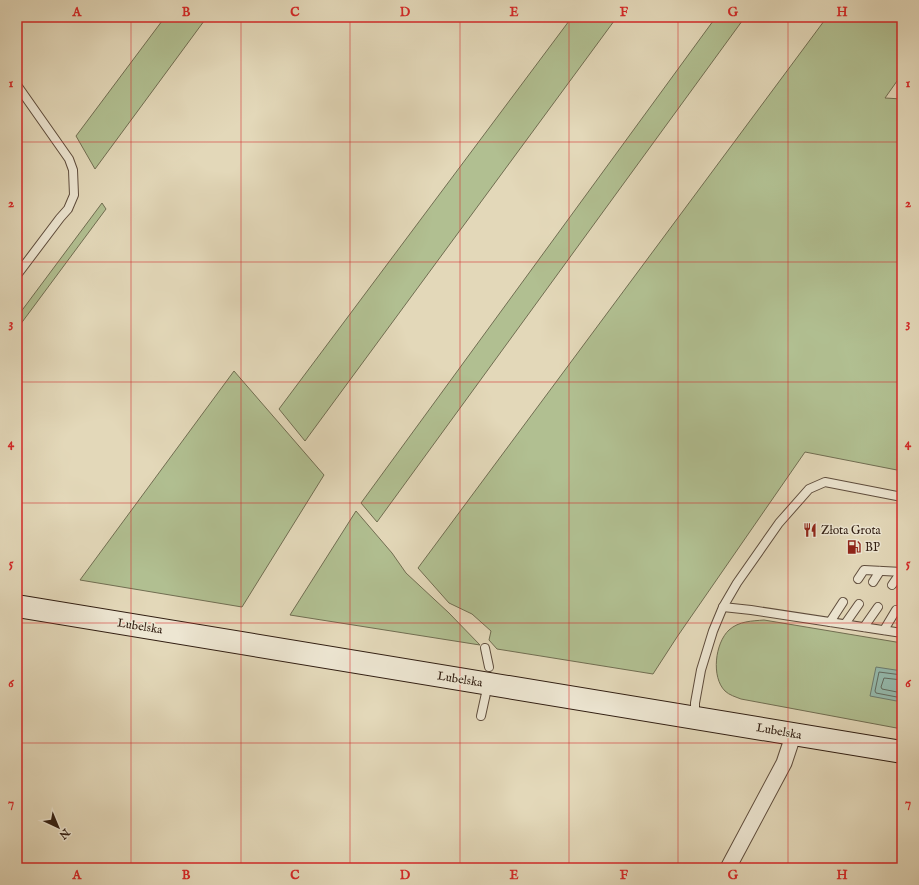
<svg xmlns="http://www.w3.org/2000/svg" width="919" height="885" font-family="'IM FELL English',serif">
	<style>
		.green { fill: #b1bf91; stroke: #716e52 }
		.water { fill: #95baad; stroke: #6d7c6f }
		.lines { fill: none; stroke-linecap: round; stroke-linejoin: round }
		.shore { stroke: #636c60; stroke-width: 1 }
		.lane-casing { stroke: #5e4c3c; stroke-width: 10 }
		.street-casing { stroke: #5e4c3c; stroke-width: 17 }
		.secondary-casing { stroke: #311e12; stroke-width: 24 }
		.lane { stroke: #ede6d2; stroke-width: 8 }
		.street { stroke: #ede6d2; stroke-width: 15 }
		.secondary { stroke: #ede6d2; stroke-width: 22 }
		.grid { fill: none; stroke: #d62828; stroke-width: 1; stroke-opacity: 0.55 }
		.labels { text-anchor: middle; stroke-width: 3; stroke-linejoin: round; paint-order: stroke }
		.poi-label { font-size: 12px; fill: #311e12; stroke: #ede6d2; text-anchor: start }
		.street-label { font-size: 12px; fill: #311e12; stroke: #ede6d2 }
		.neatline { fill: none; stroke: #d62828; stroke-width: 1.5 }
		.grid-label { font-size: 13px; text-anchor: middle; font-weight: bold; fill: #d62828 }
	</style>
	<rect width="100%" height="100%" fill="#e3d8b9"/>
	<filter id="stains"><feTurbulence type="fractalNoise" baseFrequency=".005" numOctaves="4"/><feColorMatrix values="0 0 0 0 .2 0 0 0 0 .09 0 0 0 0 .02 0 0 0 .5 -.17"/></filter>
	<radialGradient id="worn" r=".72"><stop offset=".6" stop-color="#630" stop-opacity="0"/><stop offset="1" stop-color="#630" stop-opacity=".3"/></radialGradient>
	<g class="green">
		<polygon points="165,17 207,17 95,169 76,136"/>
		<polygon points="572,17 617,17 305,441 279,409"/>
		<polygon points="716,17 745,17 377,522 361,503"/>
		<polygon points="827,17 902,17 902,74 885,98 902,99 902,471 805,452 677,637 653,674 497,649 489,640 491,631 472,614 449,603 418,568"/>
		<polygon points="102,203 106,209 17,329 17,317"/>
		<polygon points="234,371 324,475 242,607 80,580"/>
		<polygon points="356,511 392,553 406,573 449,613 480,645 290,615"/>
		<path d="M 764,620 L 902,643 L 902,729 L 741,699 C 736,697 729,695 725,691 C 711,677 715,643 729,630 C 739,621 752,621 764,620 Z"/>
	</g>
	<polygon class="water" points="876,667 902,671 902,702 870,696"/>
	<g class="lines">
		<g class="shore">
			<polyline points="902,675 879,672 875,691 876,693 902,698"/>
			<polyline points="902,680 884,678 881,687 882,689 902,693"/>
		</g>
		<defs>
			<g id="lane">
				<polyline points="17,85 69,159 73,170 74,195 68,209 60,218 17,275"/>
				<polyline points="858,579 864,570 902,572"/>
				<polyline points="873,582 880,571"/>
				<polyline points="892,585 901,572"/>
				<polyline points="723,607 751,610 902,633"/>
				<polyline points="830,622 843,602"/>
				<polyline points="845,624 859,604"/>
				<polyline points="864,627 878,607"/>
				<polyline points="884,630 896,610"/>
				<polyline points="485,648 489,667"/>
				<polyline points="481,716 488,684"/>
				<polyline points="695,718 695,703 701,670 713,631 723,607 737,583 779,523 809,489 825,482 902,497"/>
			</g>
			<polyline id="street" points="728,868 784,763 794,733"/>
			<polyline id="secondary" points="17,606 902,752"/>
		</defs>
		<use href="#lane" class="lane-casing"/>
		<use href="#street" class="street-casing"/>
		<use href="#secondary" class="secondary-casing"/>
		<use href="#lane" class="lane"/>
		<use href="#street" class="street"/>
		<use href="#secondary" class="secondary"/>
	</g>
	<path class="grid" d="M 131,17 L 131,868M 241,17 L 241,868M 350,17 L 350,868M 460,17 L 460,868M 569,17 L 569,868M 678,17 L 678,868M 788,17 L 788,868M 17,142 L 902,142M 17,262 L 902,262M 17,382 L 902,382M 17,503 L 902,503M 17,623 L 902,623M 17,743 L 902,743"/>
	<defs>
		<symbol id="restaurant-bare" viewBox="-9 -9 18 18"><path d="M-5-6h1v4h1v-4h1v4h1v-4h1v5L-1.5 .5V6h-2V.5L-5-1ZM5-6V6H3V1.5H1.5Q1.5-4 5-6Z" fill="#8f2418" stroke="#ede6d2" stroke-width="2.5" paint-order="stroke"/></symbol>
		<symbol id="fuel-bare" viewBox="-9 -9 18 18"><path d="M-5.5-6h7V0h2V4h1.3V-2.5L3-4.5l.8-.8L6-3V5H2.5V1h-1V6h-7ZM-4.2-4.7v3.2H.2V-4.7Z" fill="#8f2418" stroke="#ede6d2" stroke-width="2.5" paint-order="stroke"/></symbol>
	</defs>
	<g fill-rule="evenodd">
		<use href="#restaurant-bare" x="800" y="520" width="20" height="20"/>
		<use href="#fuel-bare" x="844" y="537" width="20" height="20"/>
	</g>
	<g class="labels">
		<g class="poi-label">
			<text x="821" y="534">Złota Grota</text>
			<text x="865" y="551">BP</text>
		</g>
		<g class="street-label">
			<text transform="translate(140 626) rotate(9)" y="4">Lubelska</text>
			<text transform="translate(460 679) rotate(9)" y="4">Lubelska</text>
			<text transform="translate(779 731) rotate(10)" y="4">Lubelska</text>
		</g>
	</g>
	<rect width="919" height="885" fill="none" stroke="#e3d8b9" stroke-width="44"/>
	<g transform="translate(58 827) rotate(136)" stroke="#ede6d2" stroke-width="3" paint-order="stroke">
	<path d="M0-3L7 15L0 10L-7 15Z" fill="#311e12"/>
	<text y="-6" font-size="11" font-weight="bold" text-anchor="middle" fill="#311e12">N</text>
	</g>
	<rect x="22" y="22" width="875" height="841" class="neatline"/>
	<g class="grid-label">
		<text x="77" y="16">A</text>
		<text x="186" y="16">B</text>
		<text x="295" y="16">C</text>
		<text x="405" y="16">D</text>
		<text x="514" y="16">E</text>
		<text x="624" y="16">F</text>
		<text x="733" y="16">G</text>
		<text x="842" y="16">H</text>
		<text x="11" y="87">1</text>
		<text x="908" y="87">1</text>
		<text x="11" y="207">2</text>
		<text x="908" y="207">2</text>
		<text x="11" y="327">3</text>
		<text x="908" y="327">3</text>
		<text x="11" y="447">4</text>
		<text x="908" y="447">4</text>
		<text x="11" y="567">5</text>
		<text x="908" y="567">5</text>
		<text x="11" y="687">6</text>
		<text x="908" y="687">6</text>
		<text x="11" y="807">7</text>
		<text x="908" y="807">7</text>
		<text x="77" y="879">A</text>
		<text x="186" y="879">B</text>
		<text x="295" y="879">C</text>
		<text x="405" y="879">D</text>
		<text x="514" y="879">E</text>
		<text x="624" y="879">F</text>
		<text x="733" y="879">G</text>
		<text x="842" y="879">H</text>
	</g>
	<rect width="100%" height="100%" filter="url(#stains)"/>
	<rect width="100%" height="100%" fill="url(#worn)"/>
</svg>
